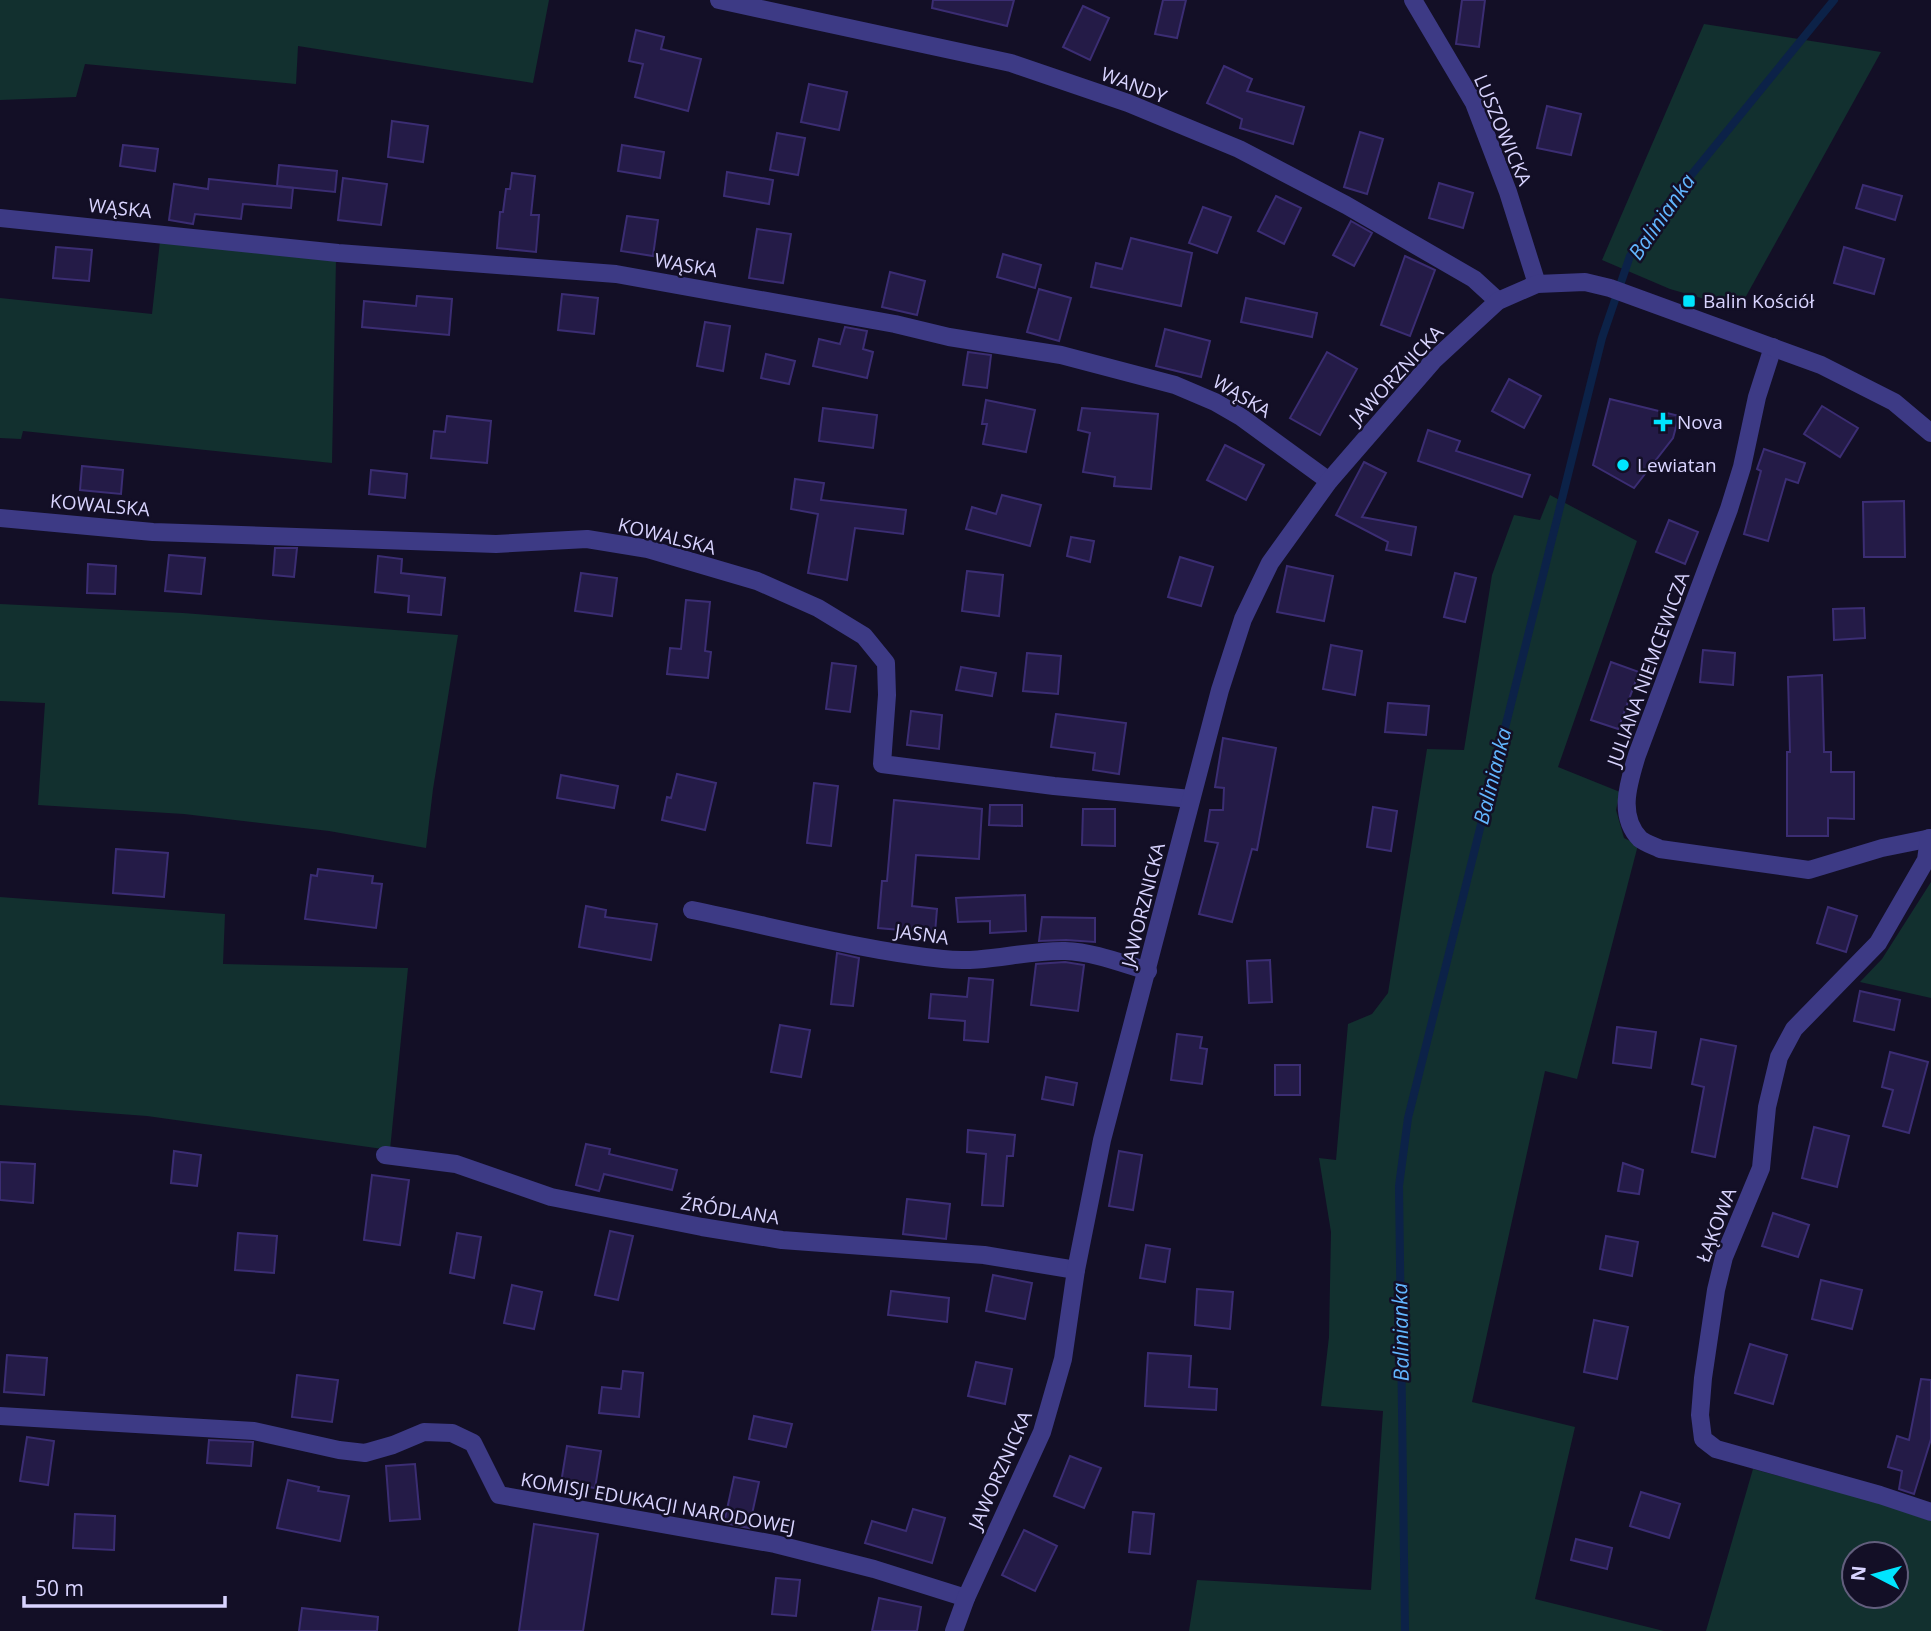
<svg xmlns="http://www.w3.org/2000/svg" width="1931" height="1631" font-family="'Open Sans',sans-serif">
	<style>
		.green { fill: #12302f; fill-rule: evenodd }
		.lines { fill: none; stroke-linecap: round; stroke-linejoin: round }
		.stream { stroke: #0c2248; stroke-width: 8 }
		.building { fill: #241b47; stroke: #3b2d73; stroke-width: 2 }
		.minor { stroke: #3d3a85; stroke-width: 18 }
		.poi-dot { fill: #00e5ff; stroke: #130f26; stroke-width: 2.5 }
		.labels { text-anchor: middle; stroke-width: 5; stroke-linejoin: round; paint-order: stroke }
		.street-label { font-size: 19px; fill: #d9d4ff; stroke: #130f26 }
		.poi-label { font-size: 19px; fill: #d9d4ff; stroke: #130f26; text-anchor: start }
		.water-label { font-size: 21px; font-style: italic; fill: #62b6ff; stroke: #130f26 }
	</style>
	<rect width="100%" height="100%" fill="#130f26"/>
	<g class="green">
		<polygon points="0,0 549,0 533,83 298,46 296,84 85,64 76,97 0,100"/>
		<polygon points="1704,24 1881,52 1739,309 1670,289 1602,260"/>
		<polygon points="160,241 336,259 332,463 23,431 21,439 0,438 0,298 152,314"/>
		<polygon points="1550,495 1637,541 1558,767 1620,792 1616,810 1624,838 1638,845 1577,1079 1545,1071 1472,1402 1575,1427 1535,1599 1664,1631 1189,1631 1197,1580 1371,1590 1383,1411 1321,1406 1329,1337 1331,1232 1319,1158 1336,1160 1348,1024 1372,1014 1388,993 1427,749 1464,750 1492,575 1514,515 1540,520"/>
		<polygon points="0,604 183,613 458,635 433,789 426,848 329,831 184,814 38,805 45,703 0,701"/>
		<polygon points="1931,882 1931,998 1860,982 1882,959"/>
		<polygon points="0,897 225,914 223,964 408,968 390,1150 147,1116 0,1105"/>
		<path d="M 1753,1469 L 1879,1503 L 1931,1521 L 1931,1631 L 1706,1631 ZM 1854,1554 L 1896,1554 L 1896,1596 L 1854,1596 Z"/>
	</g>
	<g class="lines">
		<polyline class="stream" points="1405,1631 1399,1186 1408,1118 1602,338 1630,256 1666,206 1834,0"/>
	</g>
	<g class="building">
		<polygon points="933,0 1014,0 1007,26 932,8"/>
		<polygon points="1163,0 1186,0 1177,38 1155,34"/>
		<polygon points="1462,0 1485,0 1479,47 1456,44"/>
		<polygon points="1083,6 1109,18 1090,60 1063,47"/>
		<polygon points="636,30 664,37 661,49 701,59 688,111 635,97 643,64 629,61"/>
		<polygon points="1224,66 1252,79 1247,91 1304,107 1293,144 1240,128 1242,119 1207,103"/>
		<polygon points="809,84 847,92 839,130 801,122"/>
		<polygon points="1547,106 1581,114 1571,155 1537,148"/>
		<polygon points="392,121 428,126 423,162 388,157"/>
		<polygon points="1360,132 1383,139 1367,194 1344,187"/>
		<polygon points="777,133 805,138 798,175 770,170"/>
		<polygon points="123,145 158,149 155,171 120,166"/>
		<polygon points="622,145 664,152 660,178 618,171"/>
		<polygon points="279,165 337,171 335,192 277,186"/>
		<polygon points="727,172 773,180 769,204 724,196"/>
		<polygon points="512,173 535,176 531,215 539,215 536,252 497,248 500,212 503,212 506,189 510,189"/>
		<polygon points="343,178 387,184 381,225 338,220"/>
		<polygon points="209,179 293,188 291,208 243,204 241,219 195,214 193,224 169,220 174,184 208,189"/>
		<polygon points="1439,183 1473,193 1463,228 1429,218"/>
		<polygon points="1863,185 1902,196 1895,220 1856,208"/>
		<polygon points="1276,196 1301,208 1284,244 1258,231"/>
		<polygon points="1203,207 1231,217 1217,253 1189,243"/>
		<polygon points="627,216 658,220 653,256 621,251"/>
		<polygon points="1351,221 1372,233 1354,266 1333,255"/>
		<polygon points="757,229 791,234 783,283 749,278"/>
		<polygon points="1131,238 1192,253 1181,306 1091,287 1096,263 1122,269"/>
		<polygon points="56,247 92,250 89,281 53,278"/>
		<polygon points="1844,247 1884,259 1874,294 1834,283"/>
		<polygon points="1003,254 1041,265 1035,288 997,277"/>
		<polygon points="1405,256 1435,270 1410,336 1381,325"/>
		<polygon points="890,272 925,281 917,315 882,307"/>
		<polygon points="1039,289 1071,298 1059,341 1027,332"/>
		<polygon points="562,294 598,298 594,334 558,330"/>
		<polygon points="417,296 452,299 449,335 362,327 364,301 416,306"/>
		<polygon points="1246,298 1317,313 1312,337 1241,322"/>
		<polygon points="705,322 730,326 723,371 697,366"/>
		<polygon points="845,327 867,331 863,349 873,352 867,378 813,366 819,339 840,344"/>
		<polygon points="1165,329 1210,341 1201,377 1156,366"/>
		<polygon points="968,352 991,355 987,388 963,385"/>
		<polygon points="1327,352 1357,369 1320,435 1290,418"/>
		<polygon points="766,354 795,361 789,384 761,378"/>
		<polygon points="1509,379 1541,396 1524,428 1492,411"/>
		<polygon points="1610,399 1679,416 1673,438 1634,488 1593,465"/>
		<polygon points="986,400 1035,410 1026,452 983,444 987,424 982,424"/>
		<polygon points="1822,406 1858,428 1840,457 1804,434"/>
		<polygon points="823,408 877,415 873,448 819,441"/>
		<polygon points="1082,408 1158,414 1151,489 1114,486 1115,477 1083,472 1090,433 1078,430"/>
		<polygon points="447,416 491,421 487,463 431,458 434,431 445,432"/>
		<polygon points="1428,430 1460,441 1456,451 1530,475 1522,497 1418,461"/>
		<polygon points="1225,445 1264,465 1246,500 1207,480"/>
		<polygon points="1764,449 1805,463 1798,483 1786,479 1768,541 1744,534 1761,471 1757,469"/>
		<polygon points="1364,462 1386,473 1362,517 1416,527 1411,555 1386,550 1388,542 1336,515"/>
		<polygon points="82,466 123,470 121,494 80,490"/>
		<polygon points="371,470 407,474 405,498 369,494"/>
		<polygon points="795,479 824,483 821,500 906,510 903,534 855,528 847,580 808,573 818,514 791,509"/>
		<polygon points="1002,495 1041,505 1030,546 966,529 972,507 996,514"/>
		<polygon points="1904,501 1905,557 1864,557 1863,502"/>
		<polygon points="1669,520 1698,532 1685,564 1656,552"/>
		<polygon points="1071,537 1094,541 1090,562 1067,556"/>
		<polygon points="275,548 297,548 294,577 273,575"/>
		<polygon points="169,555 205,558 201,594 165,591"/>
		<polygon points="378,556 402,559 401,573 445,578 441,615 408,612 409,596 375,592"/>
		<polygon points="1180,557 1213,567 1201,606 1168,597"/>
		<polygon points="88,564 116,566 115,594 87,593"/>
		<polygon points="1287,566 1333,576 1324,621 1277,612"/>
		<polygon points="967,571 1003,575 999,616 962,611"/>
		<polygon points="581,573 617,578 612,616 575,611"/>
		<polygon points="1455,573 1476,578 1465,622 1444,617"/>
		<polygon points="686,600 710,602 705,651 711,652 708,678 667,674 670,648 681,649"/>
		<polygon points="1864,608 1865,638 1834,640 1833,609"/>
		<polygon points="1331,645 1362,651 1355,695 1323,689"/>
		<polygon points="1703,650 1735,653 1733,685 1700,682"/>
		<polygon points="1027,653 1061,656 1058,694 1023,691"/>
		<polygon points="1611,662 1639,672 1618,729 1591,720"/>
		<polygon points="832,663 856,666 850,712 826,709"/>
		<polygon points="961,667 996,673 992,696 956,690"/>
		<polygon points="1822,675 1824,752 1831,752 1831,772 1854,772 1854,819 1828,818 1828,836 1787,836 1787,752 1790,752 1788,677"/>
		<polygon points="1388,703 1429,706 1426,735 1385,732"/>
		<polygon points="911,711 942,715 939,749 907,745"/>
		<polygon points="1056,714 1126,723 1119,774 1093,770 1095,753 1051,747"/>
		<polygon points="1223,738 1276,748 1257,850 1252,849 1232,922 1199,914 1218,843 1205,841 1210,810 1223,810 1224,788 1215,787"/>
		<polygon points="677,774 716,783 705,830 662,820 667,797 671,798"/>
		<polygon points="561,775 618,786 614,808 557,798"/>
		<polygon points="814,783 838,786 831,846 807,843"/>
		<polygon points="894,800 982,809 979,859 916,855 912,906 937,909 935,933 878,928 882,881 887,881"/>
		<polygon points="990,805 1022,805 1022,826 989,825"/>
		<polygon points="1373,807 1397,811 1391,851 1367,847"/>
		<polygon points="1083,809 1115,809 1115,846 1082,845"/>
		<polygon points="116,849 168,853 164,897 113,893"/>
		<polygon points="318,869 373,876 372,883 382,884 376,928 305,919 311,875 317,876"/>
		<polygon points="1025,895 1026,931 990,933 990,921 958,922 956,898"/>
		<polygon points="586,906 606,910 605,917 657,924 651,960 579,947"/>
		<polygon points="1828,907 1857,916 1846,952 1817,943"/>
		<polygon points="1042,917 1095,918 1095,942 1066,940 1039,941"/>
		<polygon points="837,953 859,958 853,1006 831,1004"/>
		<polygon points="1270,960 1272,1002 1249,1003 1247,961"/>
		<polygon points="1065,962 1084,965 1078,1011 1031,1005 1036,964"/>
		<polygon points="969,978 993,980 988,1042 964,1040 965,1021 929,1018 931,994 967,997"/>
		<polygon points="1860,991 1900,1000 1894,1030 1854,1021"/>
		<polygon points="780,1025 810,1030 801,1077 771,1072"/>
		<polygon points="1617,1027 1656,1032 1651,1068 1613,1063"/>
		<polygon points="1177,1034 1202,1037 1200,1048 1207,1049 1202,1084 1171,1080"/>
		<polygon points="1701,1039 1736,1046 1715,1157 1692,1152 1704,1087 1692,1084"/>
		<polygon points="1890,1052 1928,1062 1909,1133 1883,1126 1893,1090 1882,1087"/>
		<rect x="1275" y="1065" width="25" height="30"/>
		<polygon points="1046,1077 1077,1083 1073,1105 1042,1099"/>
		<polygon points="1814,1127 1849,1136 1837,1187 1802,1178"/>
		<polygon points="968,1130 1015,1135 1013,1156 1007,1156 1003,1206 982,1205 986,1154 967,1152"/>
		<polygon points="586,1144 610,1149 609,1154 677,1170 672,1190 604,1174 599,1191 576,1185"/>
		<polygon points="174,1151 201,1155 197,1186 171,1183"/>
		<polygon points="1119,1151 1142,1155 1133,1210 1109,1206"/>
		<polygon points="0,1162 35,1164 33,1203 0,1200"/>
		<polygon points="1623,1163 1643,1170 1639,1194 1618,1191"/>
		<polygon points="372,1175 409,1180 400,1245 364,1240"/>
		<polygon points="907,1199 950,1204 946,1239 903,1234"/>
		<polygon points="1773,1213 1809,1225 1798,1257 1762,1246"/>
		<polygon points="610,1231 633,1236 618,1300 595,1295"/>
		<polygon points="238,1233 277,1236 274,1273 235,1270"/>
		<polygon points="457,1233 481,1237 474,1278 450,1273"/>
		<polygon points="1606,1236 1638,1242 1632,1276 1600,1269"/>
		<polygon points="1146,1245 1170,1249 1165,1282 1140,1278"/>
		<polygon points="993,1275 1032,1283 1025,1319 986,1311"/>
		<polygon points="1821,1280 1862,1290 1852,1329 1812,1319"/>
		<polygon points="512,1285 542,1292 534,1329 504,1323"/>
		<polygon points="1197,1289 1233,1292 1230,1329 1195,1325"/>
		<polygon points="891,1291 949,1298 947,1322 888,1315"/>
		<polygon points="1594,1320 1628,1327 1617,1379 1584,1372"/>
		<polygon points="1750,1344 1787,1355 1773,1404 1735,1393"/>
		<polygon points="1148,1353 1191,1356 1189,1387 1217,1389 1216,1410 1145,1406"/>
		<polygon points="7,1355 47,1358 44,1395 4,1392"/>
		<polygon points="976,1362 1012,1369 1005,1404 968,1396"/>
		<polygon points="623,1371 643,1373 639,1417 599,1413 602,1387 621,1389"/>
		<polygon points="297,1375 338,1380 332,1422 292,1417"/>
		<polygon points="1921,1379 1931,1380 1931,1439 1914,1494 1899,1489 1902,1471 1888,1467 1897,1436 1909,1440"/>
		<polygon points="754,1416 792,1424 786,1447 749,1439"/>
		<polygon points="27,1437 54,1441 48,1485 20,1481"/>
		<polygon points="209,1440 253,1442 251,1466 207,1463"/>
		<polygon points="567,1446 601,1451 595,1488 561,1483"/>
		<polygon points="1070,1456 1101,1468 1084,1508 1054,1496"/>
		<polygon points="415,1464 420,1519 390,1521 386,1466"/>
		<polygon points="734,1477 759,1482 749,1528 724,1523"/>
		<polygon points="288,1480 319,1487 318,1491 349,1496 340,1541 277,1528"/>
		<polygon points="1641,1492 1680,1504 1669,1538 1630,1526"/>
		<polygon points="913,1509 945,1518 932,1563 865,1543 872,1521 906,1531"/>
		<polygon points="1133,1512 1154,1514 1150,1554 1129,1552"/>
		<polygon points="75,1514 115,1516 114,1550 73,1548"/>
		<polygon points="534,1524 598,1534 583,1631 519,1631"/>
		<polygon points="1024,1530 1057,1546 1035,1591 1002,1575"/>
		<polygon points="1576,1539 1612,1548 1607,1569 1571,1560"/>
		<polygon points="776,1578 800,1580 796,1616 772,1614"/>
		<polygon points="879,1598 921,1607 917,1631 872,1631"/>
		<polygon points="302,1608 378,1617 377,1631 299,1631"/>
	</g>
	<g class="lines">
		<g class="minor">
			<polyline points="719,0 1011,63 1128,103 1239,149 1346,205 1474,279 1498,301"/>
			<polyline points="1413,0 1474,103 1508,192 1537,284"/>
			<polyline points="0,218 338,253 616,274 895,324 949,337 1061,355 1175,385 1215,402 1241,417 1329,481"/>
			<path d="M 1773,347 L 1757,397 L 1742,467 L 1729,509 L 1637,755 C 1629,782 1617,815 1640,839 C 1645,843 1654,846 1660,849 L 1809,870 L 1882,848 L 1931,838"/>
			<polyline points="0,518 153,532 496,544 587,539 648,549 757,581 818,608 864,636 886,663 887,695 882,764 1054,786 1191,799"/>
			<polyline points="1929,838 1926,860 1878,943 1794,1029 1779,1057 1767,1107 1761,1168 1724,1257 1716,1290 1703,1378 1700,1415 1703,1439 1716,1449 1880,1495 1931,1512"/>
			<path d="M 692,910 C 775,927 859,950 943,959 C 985,964 1024,950 1065,951 C 1094,952 1121,963 1148,971"/>
			<polyline points="385,1155 456,1164 551,1197 702,1227 782,1240 984,1255 1076,1270"/>
			<polyline points="0,1416 254,1431 339,1450 365,1453 393,1445 424,1432 452,1433 473,1443 499,1495 775,1544 874,1569 966,1598"/>
			<polyline points="954,1631 966,1598 1042,1432 1063,1359 1076,1270 1102,1140 1220,690 1243,619 1270,563 1329,481 1433,361 1498,301 1537,284 1585,282 1610,288 1821,365 1894,402 1931,433"/>
		</g>
	</g>
	<g class="poi-dot">
		<rect x="1682" y="294" width="14" height="14" rx="3.5"/>
		<path d="M1659.5 411.5h7v7h7v7h-7v7h-7v-7h-7v-7h7z"/>
		<circle cx="1623" cy="465" r="7"/>
	</g>
	<g class="labels">
		<g class="street-label">
			<text transform="translate(1134 85) rotate(21)" y="7">WANDY</text>
			<text transform="translate(1503 130) rotate(67)" y="7">LUSZOWICKA</text>
			<text transform="translate(120 208) rotate(6)" y="7">WĄSKA</text>
			<text transform="translate(686 265) rotate(10)" y="7">WĄSKA</text>
			<text transform="translate(1396 375) rotate(-47)" y="7">JAWORZNICKA</text>
			<text transform="translate(1242 396) rotate(31)" y="7">WĄSKA</text>
			<text transform="translate(100 505) rotate(5)" y="7">KOWALSKA</text>
			<text transform="translate(667 536) rotate(14)" y="7">KOWALSKA</text>
			<text transform="translate(1648 669) rotate(-70)" y="7">JULIANA NIEMCEWICZA</text>
			<text transform="translate(1143 905) rotate(-76)" y="7">JAWORZNICKA</text>
			<text transform="translate(922 934) rotate(8)" y="7">JASNA</text>
			<text transform="translate(730 1210) rotate(9)" y="7">ŹRÓDLANA</text>
			<text transform="translate(1716 1225) rotate(-69)" y="7">ŁĄKOWA</text>
			<text transform="translate(1000 1470) rotate(-66)" y="7">JAWORZNICKA</text>
			<text transform="translate(658 1503) rotate(10)" y="7">KOMISJI EDUKACJI NARODOWEJ</text>
		</g>
		<g class="poi-label">
			<text x="1703" y="308">Balin Kościół</text>
			<text x="1677" y="429">Nova</text>
			<text x="1637" y="472">Lewiatan</text>
		</g>
		<g class="water-label">
			<text transform="translate(1662 217) rotate(-55)" y="7">Balinianka</text>
			<text transform="translate(1493 776) rotate(-76)" y="7">Balinianka</text>
			<text transform="translate(1401 1332) rotate(-91)" y="7">Balinianka</text>
		</g>
	</g>
	<g transform="translate(1875 1575) rotate(276)"><circle r="33" fill="#130f26" stroke="#625e7d" stroke-width="2"/>
	<path d="M0-5L12 26L0 18L-12 26Z" fill="#00e5ff"/>
	<text y="-10" font-size="19" font-weight="bold" text-anchor="middle" fill="#d9d4ff">N</text>
	</g>
	<path d="M24 1596v10h201v-10" fill="none" stroke="#d9d4ff" stroke-width="3.5"/>
	<text x="35" y="1596" font-size="21" fill="#d9d4ff" stroke="#130f26" stroke-width="5" paint-order="stroke">50 m</text>
</svg>
